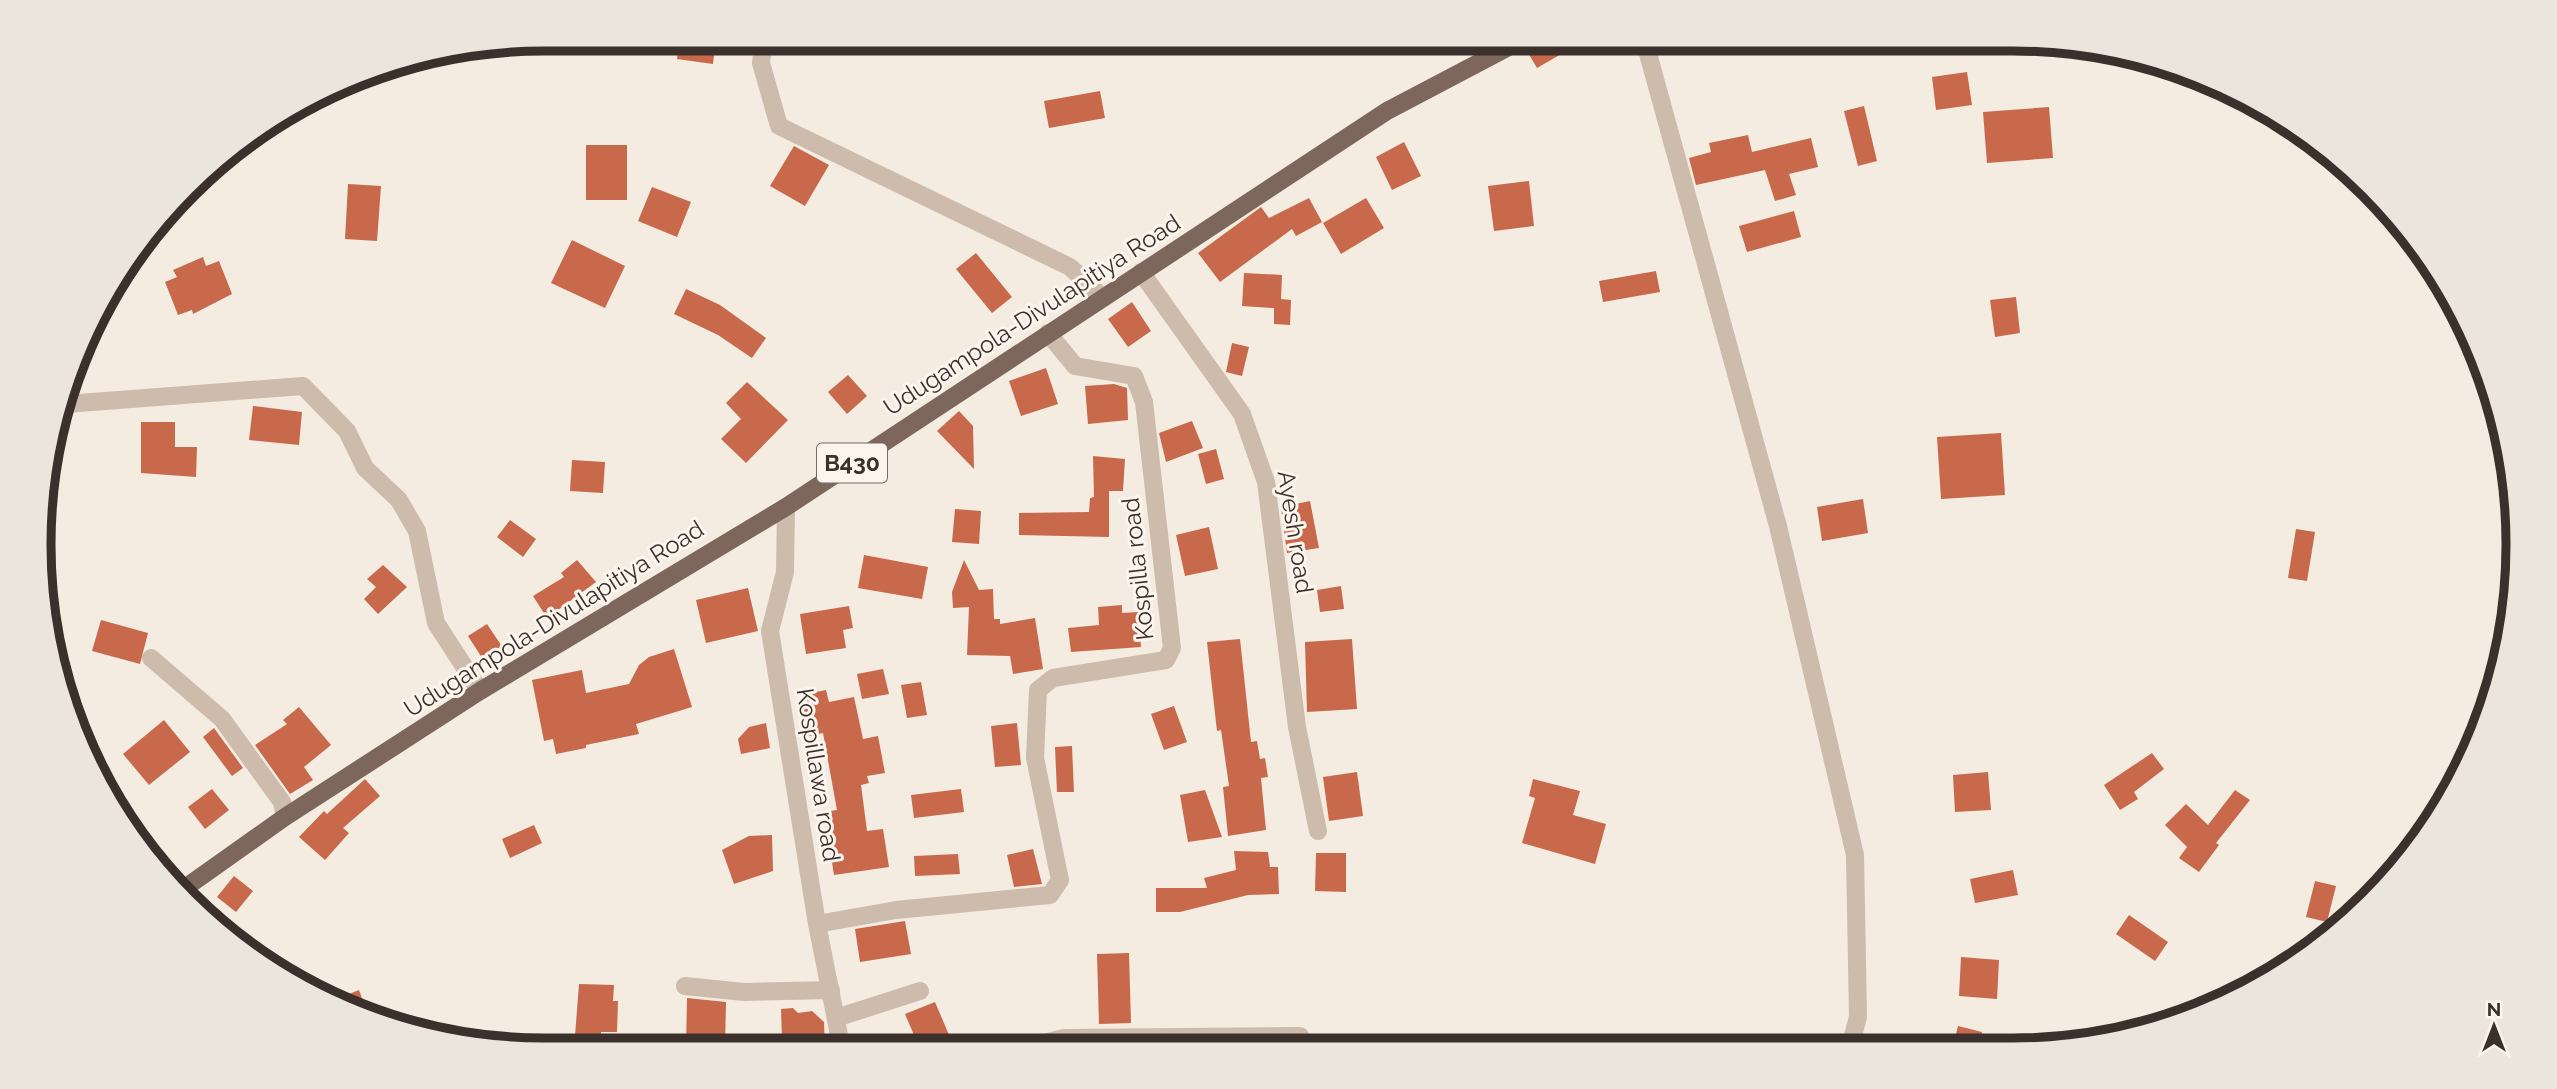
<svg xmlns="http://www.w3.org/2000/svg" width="2557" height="1089" font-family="Raleway,sans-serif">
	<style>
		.building { fill: #c8694b }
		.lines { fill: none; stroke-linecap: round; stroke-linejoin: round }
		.minor { stroke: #cdbbac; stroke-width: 18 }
		.primary { stroke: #7d675c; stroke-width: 18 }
		.labels { text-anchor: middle; stroke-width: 6; stroke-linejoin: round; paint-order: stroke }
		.shield { fill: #fbf5ee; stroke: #756b66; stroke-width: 2 }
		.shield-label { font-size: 23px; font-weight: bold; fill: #3b302b }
		.street-label { font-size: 24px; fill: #3b302b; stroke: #fbf5ee }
		.rim { fill: none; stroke: #3b302b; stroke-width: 9 }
	</style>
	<rect width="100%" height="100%" fill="#f4ebe1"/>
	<g class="building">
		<polygon points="680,38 716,38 713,64 677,59"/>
		<polygon points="1547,38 1589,38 1537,68 1527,51"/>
		<polygon points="1967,72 1972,105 1936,110 1932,77"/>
		<polygon points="1100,91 1105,118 1049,128 1044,101"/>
		<polygon points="1864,106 1877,161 1858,166 1844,111"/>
		<polygon points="2049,107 2053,158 1987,163 1983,112"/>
		<polygon points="1748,135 1752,152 1811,138 1818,167 1789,174 1796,195 1775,201 1765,170 1696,185 1689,158 1711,152 1709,143"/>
		<polygon points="1404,142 1421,176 1392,190 1376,157"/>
		<rect x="586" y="145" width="41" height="55"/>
		<polygon points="794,146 829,165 805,206 770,186"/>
		<polygon points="1529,181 1534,226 1494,231 1488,186"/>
		<polygon points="348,184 381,186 377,241 345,239"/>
		<polygon points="652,187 691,202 677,237 638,221"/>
		<polygon points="1309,198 1322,222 1296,236 1292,229 1220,282 1198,253 1261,207 1269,218"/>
		<polygon points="1366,198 1384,228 1341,254 1323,223"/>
		<polygon points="1794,211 1801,237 1747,252 1739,226"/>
		<polygon points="572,240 625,266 605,308 551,283"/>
		<polygon points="976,253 1012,297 992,313 956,269"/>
		<polygon points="203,257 206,266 219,261 232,294 193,314 192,310 178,315 165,282 177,277 173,270"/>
		<polygon points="1656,271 1660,292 1603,302 1599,281"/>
		<polygon points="1244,273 1282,275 1281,299 1291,300 1290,325 1274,324 1274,308 1242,306"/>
		<polygon points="686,289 720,305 766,338 752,358 718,335 674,314"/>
		<polygon points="2016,297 2020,333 1995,337 1990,300"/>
		<polygon points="1132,302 1151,331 1128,347 1108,319"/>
		<polygon points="1232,343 1249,347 1242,376 1226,372"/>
		<polygon points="1046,368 1058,404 1021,416 1009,381"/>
		<polygon points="848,375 867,396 847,414 828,392"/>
		<polygon points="747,382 788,420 746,463 721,439 741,419 726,403"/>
		<polygon points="1114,384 1127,388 1128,420 1088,424 1085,386"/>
		<polygon points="253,406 302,412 299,445 249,440"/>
		<polygon points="959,411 973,426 974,469 937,431"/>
		<polygon points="1192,421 1203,448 1166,462 1159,433"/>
		<polygon points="141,422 175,422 175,447 197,447 196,477 141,473"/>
		<polygon points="2001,433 2005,495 1941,499 1937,437"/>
		<polygon points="1216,449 1224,479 1206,484 1198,454"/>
		<polygon points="1093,456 1125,459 1123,491 1109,491 1109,537 1019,535 1019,513 1089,512 1090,498 1094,497"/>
		<polygon points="572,460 605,462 603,493 570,491"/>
		<polygon points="1863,499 1868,533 1822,541 1817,507"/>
		<polygon points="1310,501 1319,548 1287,553 1281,507"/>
		<polygon points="955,509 981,511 979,544 952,542"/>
		<polygon points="510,520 536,539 523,557 497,537"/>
		<polygon points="1209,527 1218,569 1185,576 1176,535"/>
		<polygon points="2296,529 2315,532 2307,581 2288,578"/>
		<polygon points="864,555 928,567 922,599 858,588"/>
		<polygon points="577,560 596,582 547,618 533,596 564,577 561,573"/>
		<polygon points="964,560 979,590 993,589 994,619 1000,619 1000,624 1035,618 1043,669 1013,674 1010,656 967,655 969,607 953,608 952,592"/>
		<polygon points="383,565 407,587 378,614 364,599 376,587 367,579"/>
		<polygon points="1341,586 1344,609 1320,612 1317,590"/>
		<polygon points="748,588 758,631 706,643 696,600"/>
		<polygon points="1122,605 1122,613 1138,612 1141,647 1071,652 1068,628 1099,625 1098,607"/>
		<polygon points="849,606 853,628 843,630 846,648 806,654 800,614"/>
		<polygon points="101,620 148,633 140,664 92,651"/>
		<polygon points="487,624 503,648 484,661 468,636"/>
		<polygon points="1240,639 1251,742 1257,741 1260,759 1265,758 1268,777 1261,778 1266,830 1228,836 1223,787 1229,786 1221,730 1217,731 1207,642"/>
		<polygon points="1352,639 1357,709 1307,712 1305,642"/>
		<polygon points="674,649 692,707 636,724 639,734 586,745 586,748 556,754 553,739 544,741 532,680 582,670 586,693 629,684 639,665 649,657"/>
		<polygon points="883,669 889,694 862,699 857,674"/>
		<polygon points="921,682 927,715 907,718 901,685"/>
		<polygon points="826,690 829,702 854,697 863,739 878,736 885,773 867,776 869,783 861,785 867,831 883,829 889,867 834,875 824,812 837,810 823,733 809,736 801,695"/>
		<polygon points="1174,706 1187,742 1164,750 1151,714"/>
		<polygon points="299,707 331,745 304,767 313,780 290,794 255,745 287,724 283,720"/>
		<polygon points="164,720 190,752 149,785 123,754"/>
		<polygon points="766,723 770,748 741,754 738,739 749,727"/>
		<polygon points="1017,723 1021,765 995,767 991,726"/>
		<polygon points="214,728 243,768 232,776 203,737"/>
		<polygon points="1072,746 1074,792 1057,792 1055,747"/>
		<polygon points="2152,753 2164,769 2134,792 2138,799 2120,810 2104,785"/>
		<polygon points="1357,772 1363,816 1329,821 1323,777"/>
		<polygon points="1988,772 1991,810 1955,812 1953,775"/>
		<polygon points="365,779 380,796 343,828 349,833 325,860 299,837 324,811 327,814"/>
		<polygon points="1533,779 1580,791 1573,815 1606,824 1595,864 1522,843 1535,798 1529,796"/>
		<polygon points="212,789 229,810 205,829 188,807"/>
		<polygon points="961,789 964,812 914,818 911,795"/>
		<polygon points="1205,790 1222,837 1188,842 1180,795"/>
		<polygon points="2235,790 2250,800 2216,843 2219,845 2199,872 2179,858 2187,847 2165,825 2186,804 2208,825"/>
		<polygon points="534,825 542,843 510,858 502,839"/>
		<polygon points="772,835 773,871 734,884 722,850 749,836"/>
		<polygon points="1033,849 1042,884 1014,887 1007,855"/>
		<polygon points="1234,851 1268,852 1270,867 1278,867 1279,894 1248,895 1180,912 1156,912 1156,888 1207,888 1204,878 1236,870"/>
		<polygon points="1316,853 1346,853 1346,892 1315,891"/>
		<polygon points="958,854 960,874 915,876 914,856"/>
		<polygon points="2013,870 2018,895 1975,903 1970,879"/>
		<polygon points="234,876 253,891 236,912 217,897"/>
		<polygon points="2315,881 2336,886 2327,922 2306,917"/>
		<polygon points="2129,915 2168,942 2155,961 2116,934"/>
		<polygon points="905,921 911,954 860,962 855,929"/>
		<polygon points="1129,953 1131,1023 1099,1024 1097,954"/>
		<polygon points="1961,957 1999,960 1997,999 1959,996"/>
		<polygon points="579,984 614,985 613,1001 618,1001 617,1032 601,1032 601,1036 575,1036"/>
		<polygon points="359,990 369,1018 331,1001"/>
		<polygon points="687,998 726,1002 725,1049 686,1047"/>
		<polygon points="935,1002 955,1049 920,1049 905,1014"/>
		<polygon points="793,1008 798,1013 812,1011 824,1022 825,1050 802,1050 802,1038 782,1039 781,1009"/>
		<polygon points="1958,1026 1982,1032 1979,1046 1953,1046"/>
	</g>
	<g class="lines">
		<g class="minor">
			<polyline points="764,39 761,63 779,126 1070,267 1102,297"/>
			<polyline points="1644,39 1778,526 1855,855 1858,1017 1850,1047"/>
			<polyline points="1141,272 1242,414 1266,482 1297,727 1318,831"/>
			<polyline points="65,400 66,404 303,386 347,431 365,468 399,500 417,531 436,623 480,691"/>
			<polyline points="786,507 785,572 770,631 817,924 842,1050"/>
			<polyline points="151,658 222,719 282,802 285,817"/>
			<polyline points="817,924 896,910 1050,895 1060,880 1035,758 1038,690 1053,678 1166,660 1172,648 1144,402 1134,376 1075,366 1048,333"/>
			<polyline points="685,986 744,992 831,990"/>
			<polyline points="836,1018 920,991"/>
			<polyline points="1018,1049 1064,1038 1300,1036"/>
		</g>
		<polyline class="primary" points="182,890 285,817 480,691 786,507 1387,111 1524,39"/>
	</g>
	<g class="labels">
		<rect class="shield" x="817" y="443.5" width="70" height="39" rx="5"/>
		<g class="shield-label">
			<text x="852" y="471">B430</text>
		</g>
		<g class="street-label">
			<text transform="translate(1032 315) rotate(-33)" y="8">Udugampola-Divulapitiya Road</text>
			<text transform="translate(1295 532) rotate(81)" y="8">Ayesh road</text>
			<text transform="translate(1138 569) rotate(-96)" y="8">Kospilla road</text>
			<text transform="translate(554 619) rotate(-32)" y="8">Udugampola-Divulapitiya Road</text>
			<text transform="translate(818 775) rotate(81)" y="8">Kospillawa road</text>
		</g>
	</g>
	<path d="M0 0H2557V1089H0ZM544 51H2013A493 493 0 0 1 2506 544V545A493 493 0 0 1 2013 1038H544A493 493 0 0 1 51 545V544A493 493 0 0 1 544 51Z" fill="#ece5de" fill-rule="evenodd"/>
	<path class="rim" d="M544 51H2013A493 493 0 0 1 2506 544V545A493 493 0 0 1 2013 1038H544A493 493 0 0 1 51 545V544A493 493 0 0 1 544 51Z"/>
	<g transform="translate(2494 1026)" stroke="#fbf5ee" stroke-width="5" paint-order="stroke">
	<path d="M0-5L12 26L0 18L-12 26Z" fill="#3b302b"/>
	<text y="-10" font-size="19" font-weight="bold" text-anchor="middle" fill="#3b302b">N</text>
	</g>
</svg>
